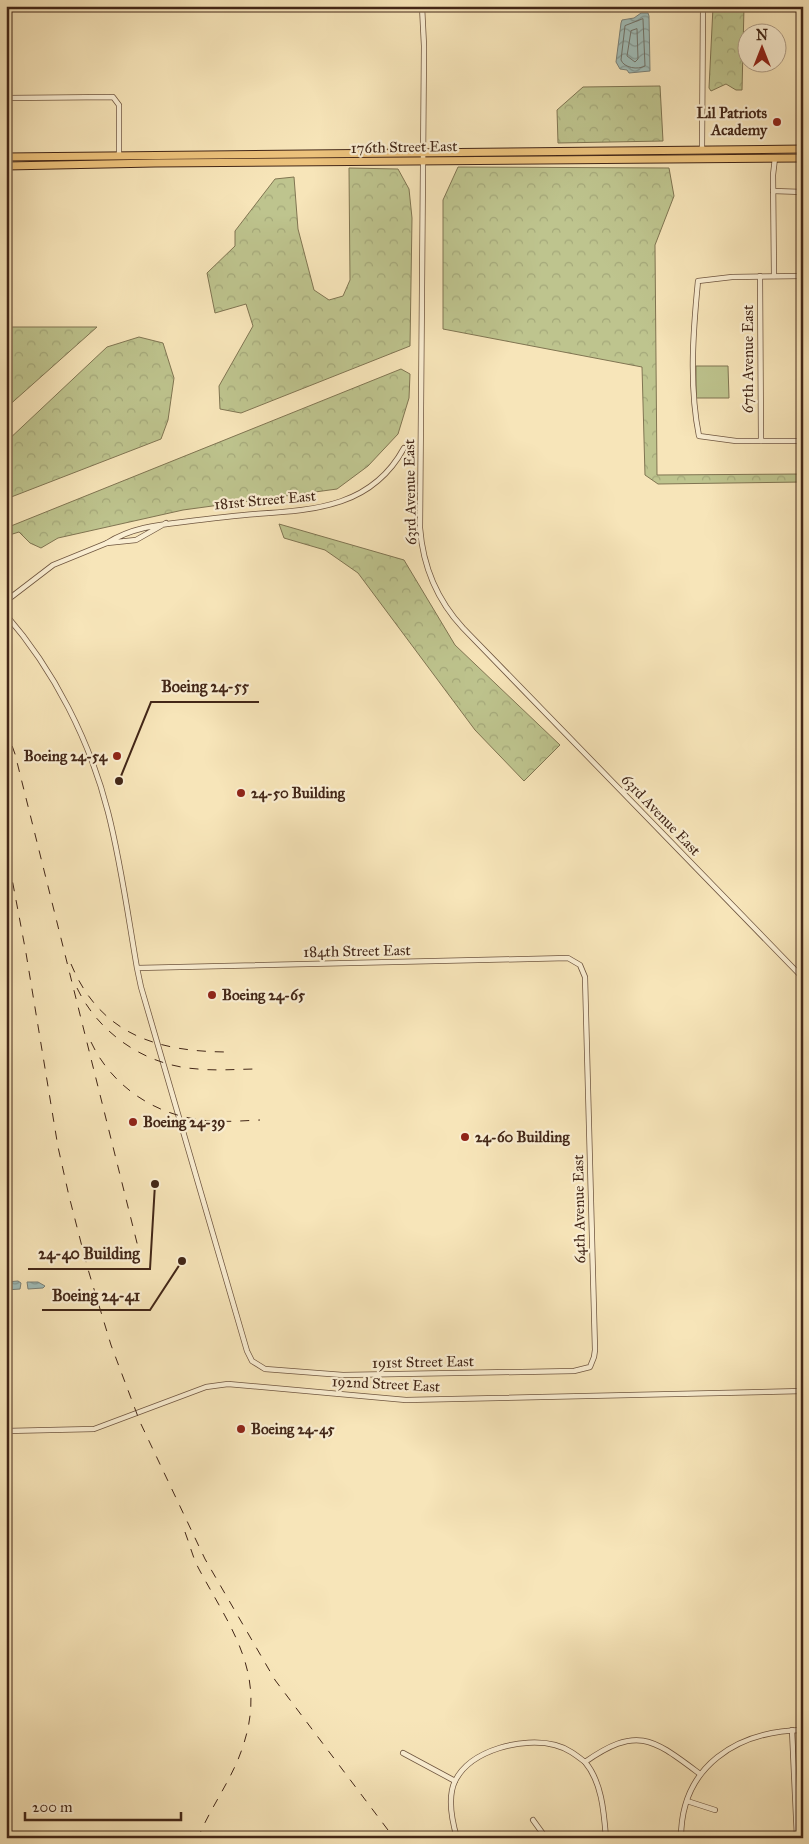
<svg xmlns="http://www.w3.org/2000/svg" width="809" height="1844" font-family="'IM FELL Great Primer',serif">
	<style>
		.green { fill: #bec48e; stroke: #807552 }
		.forest { fill: url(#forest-crowns); stroke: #807552 }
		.water { fill: url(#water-waves); stroke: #7a8178 }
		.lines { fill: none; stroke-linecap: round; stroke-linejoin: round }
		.shore { stroke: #717268; stroke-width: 1 }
		.street-casing { stroke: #6f5640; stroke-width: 6 }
		.primary-casing { stroke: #422617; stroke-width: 9 }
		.street { stroke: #faeed2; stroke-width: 4.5 }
		.primary { stroke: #ecc27c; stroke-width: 7 }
		.rail { stroke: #422617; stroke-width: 1; stroke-dasharray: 9 9; stroke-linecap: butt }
		.poi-dot { fill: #8f2418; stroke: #faeed2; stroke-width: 2 }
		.labels { text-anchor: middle; stroke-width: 4.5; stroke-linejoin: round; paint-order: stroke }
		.poi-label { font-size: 15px; font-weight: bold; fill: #422617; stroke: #faeed2; text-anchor: start }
		.street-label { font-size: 15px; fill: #422617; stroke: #faeed2 }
		.leader { fill: none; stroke: #422617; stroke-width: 2 }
		.callout-dot { fill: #422617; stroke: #faeed2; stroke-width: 2 }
		.callout-label { font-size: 16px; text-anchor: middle; font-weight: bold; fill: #422617; stroke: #faeed2; stroke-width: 4.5; stroke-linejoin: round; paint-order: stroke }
	</style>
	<defs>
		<pattern id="forest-crowns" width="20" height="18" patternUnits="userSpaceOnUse" patternTransform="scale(1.25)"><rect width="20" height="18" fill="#bec48e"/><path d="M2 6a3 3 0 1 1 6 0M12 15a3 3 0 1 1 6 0" fill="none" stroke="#a4a87a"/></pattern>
		<pattern id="water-waves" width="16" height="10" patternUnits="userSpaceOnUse" patternTransform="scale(1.25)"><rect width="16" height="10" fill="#a0bdb8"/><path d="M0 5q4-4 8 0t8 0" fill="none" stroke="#849995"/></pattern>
	</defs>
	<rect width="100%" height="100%" fill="#f7e5b9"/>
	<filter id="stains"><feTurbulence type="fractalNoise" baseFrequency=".004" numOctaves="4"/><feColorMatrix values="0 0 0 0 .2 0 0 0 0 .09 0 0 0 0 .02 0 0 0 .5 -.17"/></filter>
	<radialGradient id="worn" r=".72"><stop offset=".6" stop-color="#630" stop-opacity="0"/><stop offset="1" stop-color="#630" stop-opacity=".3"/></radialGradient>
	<polygon class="green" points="696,366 728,366 729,398 696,398"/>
	<g class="forest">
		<polygon points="713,7 744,7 742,90 736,90 726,84 711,91 709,88"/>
		<polygon points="660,86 663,141 558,143 557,110 583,87"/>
		<polygon points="458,167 669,168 674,196 655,245 657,475 803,474 803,482 658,484 645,475 642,367 443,329 443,200"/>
		<polygon points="349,168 398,169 409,189 412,218 410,346 241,413 220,409 219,386 253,326 246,304 215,313 207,273 235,246 235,231 275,179 294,177 298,229 314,290 329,300 343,296 350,280"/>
		<polygon points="6,327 97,327 6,408"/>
		<polygon points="139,337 163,343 174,378 168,420 161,439 6,499 6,442 107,347"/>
		<polygon points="401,369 410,374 409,398 398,434 368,466 337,489 183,510 58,538 41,548 30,543 19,532 6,536 6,528"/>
		<polygon points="279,524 404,560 455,645 560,745 524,781 475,730 358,573 325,550 284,538"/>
	</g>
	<g class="water">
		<polygon points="641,13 648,13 649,16 650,71 629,73 627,70 620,69 616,62 621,23 622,20 634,18"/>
		<polygon points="18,1281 21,1283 20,1289 6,1290 6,1282"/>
		<polygon points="27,1282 38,1282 45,1286 43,1288 28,1289"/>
	</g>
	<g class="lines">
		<g class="shore">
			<path d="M 643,19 L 645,66 C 638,70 624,68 621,60 L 625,26 Z"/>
			<polygon points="637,29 638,59 635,62 627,56 631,31"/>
		</g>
		<defs>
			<g id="street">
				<path d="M 422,6 L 424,46 L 420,528 C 423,567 437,600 463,628 L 803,978"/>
				<polyline points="6,98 113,97 119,105 119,155"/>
				<polyline points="702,149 703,6"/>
				<polyline points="773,191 803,192"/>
				<polyline points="760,276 761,441"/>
				<polyline points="774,276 773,175 775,158"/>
				<path d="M 803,276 L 732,277 L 698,281 C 693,332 689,386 699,436 L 736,441 L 803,441"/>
				<path d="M 166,523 L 136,540 L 107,543 C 131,528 156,525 183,522 C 207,519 231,516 256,514 C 315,510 372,507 404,448"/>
				<polyline points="6,601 53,565 107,543"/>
				<path d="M 6,615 C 54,670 90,741 108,812 C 121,863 128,916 137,968 L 141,987 L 247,1351 L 252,1361 L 265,1369 L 343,1375 L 574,1371 L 590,1367 L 594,1357 L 595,1350 L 585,977 L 580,965 L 568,958 L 137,968"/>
				<polyline points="6,1431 94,1429 206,1387 228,1384 406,1400 803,1391"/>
				<polyline points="792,1730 797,1838"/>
				<polyline points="403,1753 455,1781"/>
				<path d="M 585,1762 C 602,1782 604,1813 606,1838"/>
				<polyline points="687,1801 715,1810"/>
				<polyline points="533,1820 546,1838"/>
				<path d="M 457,1838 C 452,1821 447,1798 455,1781 C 471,1749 524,1737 555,1745 C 567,1748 576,1755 585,1762 C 638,1725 653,1739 700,1774"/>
				<path d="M 681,1838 C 681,1766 737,1731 803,1730"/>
			</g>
			<g id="primary">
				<polyline points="6,157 803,149"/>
				<polyline points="6,166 155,163 803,158"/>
			</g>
		</defs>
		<use href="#street" class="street-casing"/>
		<use href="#primary" class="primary-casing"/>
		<use href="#street" class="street"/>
		<use href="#primary" class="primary"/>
		<g class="rail">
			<polyline points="6,729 15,754 139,1251"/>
			<polyline points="6,847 26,953 58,1147 69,1196 87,1266 111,1345 140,1422 205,1559 275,1680 394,1838"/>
			<path d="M 71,964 C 101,1036 159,1052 230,1052"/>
			<path d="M 77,988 C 99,1034 146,1066 198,1069 C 218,1071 238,1069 259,1069"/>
			<path d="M 91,1042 C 110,1083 150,1112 195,1119 C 216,1123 238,1121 260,1120"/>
			<path d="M 185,1532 C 190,1545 193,1559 200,1571 C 232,1630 267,1675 243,1746 C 233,1778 211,1806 198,1838"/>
		</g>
	</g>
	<g class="poi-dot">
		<circle cx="777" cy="122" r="5"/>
		<circle cx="117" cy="756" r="5"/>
		<circle cx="241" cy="793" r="5"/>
		<circle cx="212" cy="995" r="5"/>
		<circle cx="133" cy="1122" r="5"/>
		<circle cx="465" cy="1137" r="5"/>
		<circle cx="241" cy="1429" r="5"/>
	</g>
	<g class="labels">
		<g class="poi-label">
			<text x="767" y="118" text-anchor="end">Lil Patriots<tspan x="767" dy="17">Academy</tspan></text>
			<text x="107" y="761" text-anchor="end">Boeing 24-54</text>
			<text x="251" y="798">24-50 Building</text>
			<text x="222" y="1000">Boeing 24-65</text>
			<text x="143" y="1127">Boeing 24-39</text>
			<text x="475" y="1142">24-60 Building</text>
			<text x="251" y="1434">Boeing 24-45</text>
		</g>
		<g class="street-label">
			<text transform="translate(404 147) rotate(-1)" y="5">176th Street East</text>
			<text transform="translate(748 359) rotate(-90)" y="5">67th Avenue East</text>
			<text transform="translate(410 492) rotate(-91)" y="5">63rd Avenue East</text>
			<text transform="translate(265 500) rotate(-5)" y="5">181st Street East</text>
			<text transform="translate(661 815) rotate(46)" y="5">63rd Avenue East</text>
			<text transform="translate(357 951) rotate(-1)" y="5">184th Street East</text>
			<text transform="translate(579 1209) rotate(-91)" y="5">64th Avenue East</text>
			<text transform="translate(423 1362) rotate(-1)" y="5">191st Street East</text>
			<text transform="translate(386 1384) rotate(3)" y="5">192nd Street East</text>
		</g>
	</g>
	<path class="leader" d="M119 781L151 702H259M155 1184L150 1269H28M182 1261L150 1310H42"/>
	<g class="callout-dot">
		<circle cx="119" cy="781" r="5"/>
		<circle cx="155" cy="1184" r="5"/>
		<circle cx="182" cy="1261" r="5"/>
	</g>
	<g class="callout-label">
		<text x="205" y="692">Boeing 24-55</text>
		<text x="89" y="1259">24-40 Building</text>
		<text x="96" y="1301">Boeing 24-41</text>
	</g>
	<rect width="809" height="1844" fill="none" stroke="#f7e5b9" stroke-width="25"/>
	<rect x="8" y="8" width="794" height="1829" fill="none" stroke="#422617" stroke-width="2.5"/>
	<rect x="12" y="12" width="784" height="1819" fill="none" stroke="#422617"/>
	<g transform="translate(762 48)"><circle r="24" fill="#faeed2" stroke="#b09e87"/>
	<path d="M0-4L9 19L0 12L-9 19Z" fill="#8f2418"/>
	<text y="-8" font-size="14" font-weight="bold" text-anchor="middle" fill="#422617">N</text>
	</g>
	<path d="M25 1812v8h156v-8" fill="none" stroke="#422617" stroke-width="2.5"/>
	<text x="32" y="1812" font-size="15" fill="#422617" stroke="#faeed2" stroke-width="4" paint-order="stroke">200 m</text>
	<rect width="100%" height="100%" filter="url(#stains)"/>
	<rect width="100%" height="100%" fill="url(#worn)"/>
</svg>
